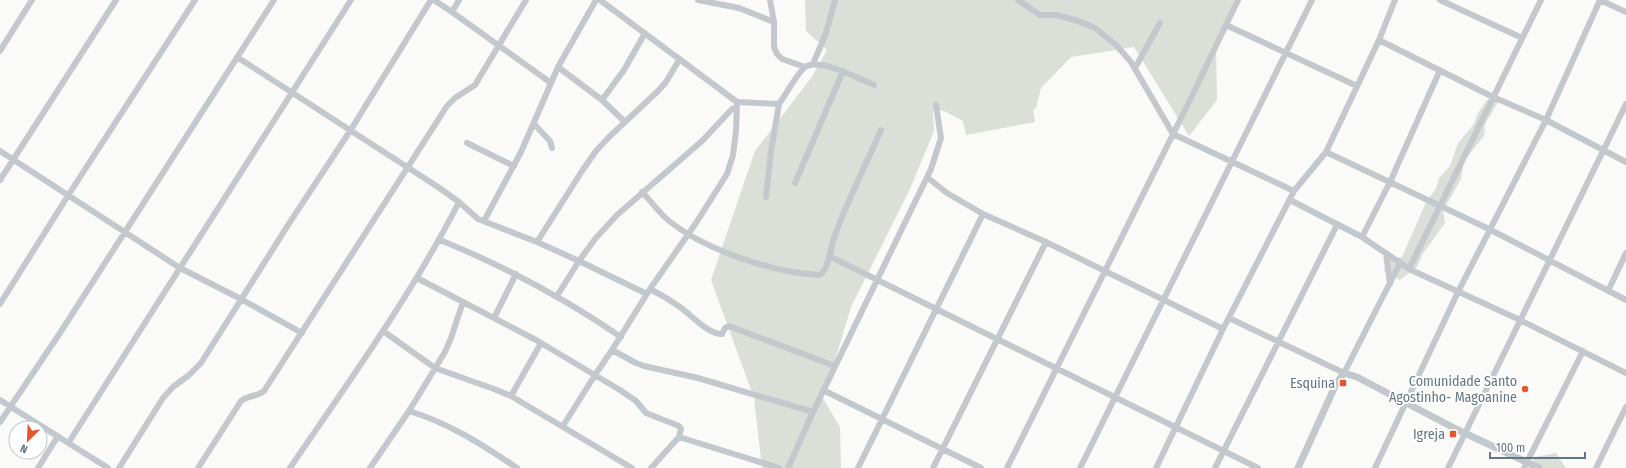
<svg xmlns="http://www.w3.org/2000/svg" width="1626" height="468" font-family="'Fira Sans Condensed',sans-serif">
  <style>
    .green { fill: #dadfd7 }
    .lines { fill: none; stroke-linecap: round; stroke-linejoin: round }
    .minor { stroke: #c3c8cc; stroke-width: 6 }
    .tertiary { stroke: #c3c8cc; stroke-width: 7 }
    .poi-dot { fill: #e4572e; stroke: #fff; stroke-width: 1.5 }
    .labels { text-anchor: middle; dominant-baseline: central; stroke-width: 4; stroke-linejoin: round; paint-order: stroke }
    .poi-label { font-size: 14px; fill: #657683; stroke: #fff; text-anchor: end }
  </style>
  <rect width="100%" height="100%" fill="#fafaf8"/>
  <path class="green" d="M 805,0 L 1234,0 L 1216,46 L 1217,100 L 1189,136 L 1134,47 L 1071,57 L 1041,88 L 1036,108 L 1033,110 L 1035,122 L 966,135 L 963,121 L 944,111 L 933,110 L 934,131 L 910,189 L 851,307 L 830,377 L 821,395 L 840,427 L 841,468 L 762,468 L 754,398 L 711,280 L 755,151 L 811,78 L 827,50 L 806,31 Z
    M 1496,98 L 1498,102 L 1485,124 L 1484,136 L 1464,161 L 1461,179 L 1443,211 L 1445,223 L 1422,255 L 1417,267 L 1400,280 L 1384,271 L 1387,258 L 1402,257 L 1427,200 L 1436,189 L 1439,178 L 1450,166 L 1458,143 L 1474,124 L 1478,113 L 1487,100 Z
    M 1556,453 L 1566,468 L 1529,468 L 1535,457 Z"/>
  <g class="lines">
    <path class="minor" d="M 434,0 L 452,12
      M 459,0 L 452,12 L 551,83
      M 600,0 L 737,102 L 779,104 C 787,93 794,78 804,68 C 817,56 860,79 874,85
      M 698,0 L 739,8 L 774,22
      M 770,0 L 774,22 L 774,47 L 777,54 L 782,59 L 805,67
      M 1018,0 L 1040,15 L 1056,15 L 1078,21 L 1095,28 L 1116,45 L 1131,62 L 1173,134 L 1294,191
      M 1440,0 L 1522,38
      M 1600,0 L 1626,12
      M 1226,25 L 1357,86
      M 1379,40 L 1493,97 L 1546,120 L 1626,162
      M 0,51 L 32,0
      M 237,57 L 438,187 L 459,202 L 478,219 L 537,242 L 579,261 L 557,296
      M 813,64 L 826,33 L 835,0
      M 558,67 L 602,100
      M 1135,68 L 1160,23
      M 737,102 L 736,131 L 733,155 L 727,174 L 696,223 L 650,289 L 612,350 L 636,363 L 644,366 L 698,378 L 813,412
      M 625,122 L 602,100 L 624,70 L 645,33
      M 534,124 L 550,141 L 552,148
      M 467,143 L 514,166
      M 0,151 L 180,268 L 241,299 L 302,333
      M 1326,152 L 1489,229 L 1626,300
      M 928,178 L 947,193 L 983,214 L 1046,242 L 1223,329
      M 0,180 L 116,0
      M 795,183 L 843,71
      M 642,192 C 651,201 659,213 669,221 C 706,250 773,273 820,275 C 830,267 830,247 835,235 C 848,199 866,165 881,130
      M 766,197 L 771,151 L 779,104
      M 1290,200 L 1362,237 L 1409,269 L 1520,320 L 1626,373
      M 484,221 L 521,152 L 558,67 L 596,0
      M 1362,237 L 1390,182 L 1440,70
      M 440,240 C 504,266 564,298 621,337
      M 537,242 L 582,171 L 596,151 L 609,137 L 658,91 L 666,82 L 679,60
      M 1386,253 L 1390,284
      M 829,256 L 1258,468
      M 1409,269 L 1541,0
      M 417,278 L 536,340 L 620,390 L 636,401 L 646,413 L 679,426 L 681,429 L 679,437
      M 650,289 C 660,294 670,300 680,307 C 690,314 709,335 722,334 L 725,328 L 729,326 L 835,366
      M 1608,291 L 1626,253
      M 647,294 L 579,261 L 595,239 L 617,215 L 702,141 L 732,109 L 736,108
      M 0,304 L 69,194 L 195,0
      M 494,318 L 516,274
      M 1229,318 L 1344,373 L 1400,263
      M 383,331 L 435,368 L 494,389 L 511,396 L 632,468
      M 823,390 L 981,468
      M 511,396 L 541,343
      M 0,400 L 108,468
      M 409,411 C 449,423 483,445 517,468
      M 0,422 L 60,333 L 274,0
      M 563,426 L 595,375 L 612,350
      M 69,442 L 351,0
      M 38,468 L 58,436
      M 119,468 L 163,398 L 173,387 L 189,375 L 201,363 L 290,222 L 350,131 L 431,0
      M 198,468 L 241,401 C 248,395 257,397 264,391 L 447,106 L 455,98 L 475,85 L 526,0
      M 290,468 C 349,381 411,296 459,202
      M 370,468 L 409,411 L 445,352 L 451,338 L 463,302
      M 651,468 L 679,437 L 779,468
      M 788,468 L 813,412 L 931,169 L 941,138 L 936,105
      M 858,468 L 983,214
      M 933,468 L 1046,242
      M 1007,468 L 1191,98 L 1238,0
      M 1080,468 L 1312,0
      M 1156,468 L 1223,329 L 1294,191 L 1326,152 L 1379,40 L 1395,0
      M 1215,468 L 1337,225
      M 1375,468 L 1458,292 L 1546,120 L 1600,0
      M 1448,468 L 1626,104
      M 1524,468 L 1583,351
      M 1596,468 L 1626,407"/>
    <path class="tertiary" d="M 1298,468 L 1336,384 L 1344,373 L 1357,377 L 1456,429 L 1539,468"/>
  </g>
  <g class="poi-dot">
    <rect x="1339" y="379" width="8" height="8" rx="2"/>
    <circle cx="1525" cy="389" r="4"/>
    <rect x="1449" y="430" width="8" height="8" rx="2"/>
  </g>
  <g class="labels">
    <g class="poi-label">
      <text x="1517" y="381">Comunidade Santo<tspan x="1517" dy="16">Agostinho- Magoanine</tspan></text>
      <text x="1335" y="383">Esquina</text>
      <text x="1445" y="434">Igreja</text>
    </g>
  </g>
  <g transform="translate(28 440) rotate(204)"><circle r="19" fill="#ffffff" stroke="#c1c8cd"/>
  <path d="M0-3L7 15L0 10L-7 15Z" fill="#e4572e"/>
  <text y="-6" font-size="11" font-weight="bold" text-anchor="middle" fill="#657683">N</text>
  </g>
  <path d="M1490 452v6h95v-6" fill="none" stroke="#657683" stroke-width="2"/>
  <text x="1496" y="452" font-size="12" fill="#657683" stroke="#ffffff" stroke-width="3" paint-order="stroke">100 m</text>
</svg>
